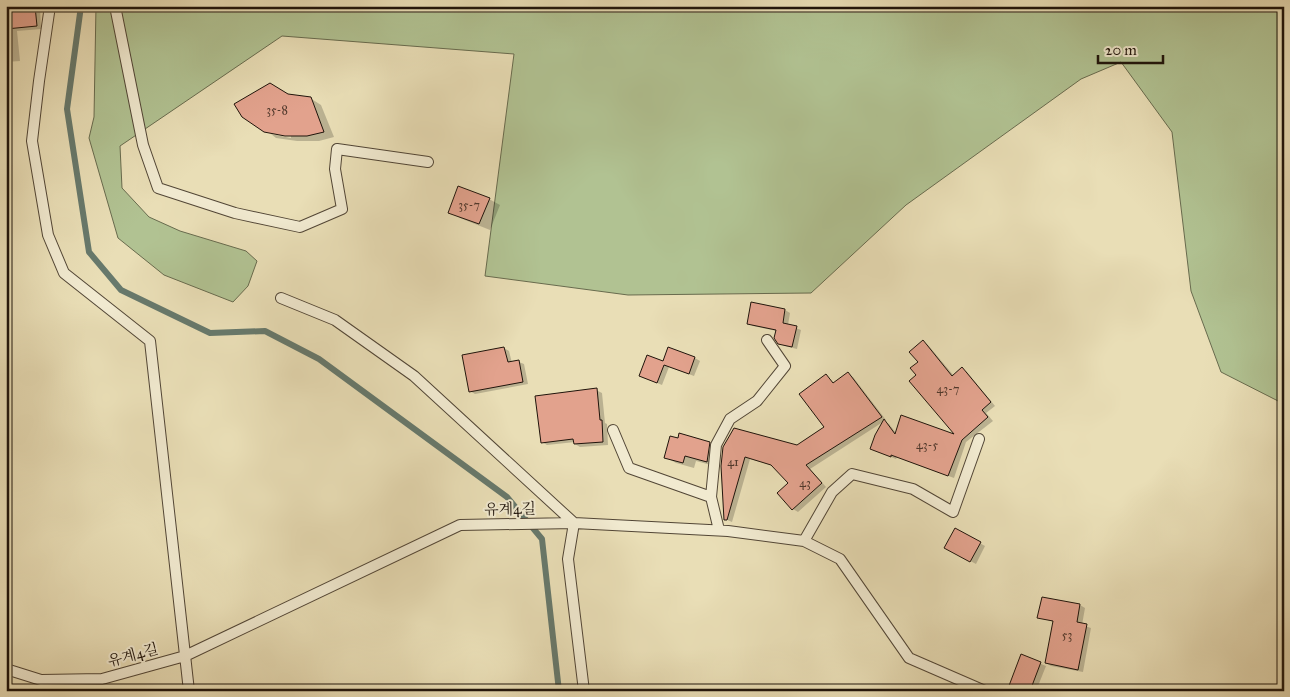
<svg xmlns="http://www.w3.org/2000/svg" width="1290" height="697" font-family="'IM FELL Great Primer','Noto Serif KR',serif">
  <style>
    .green { fill: #b1c292; stroke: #686b4e }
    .shadow { fill: #0003 }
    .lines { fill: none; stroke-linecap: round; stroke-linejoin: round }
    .stream { stroke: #67796c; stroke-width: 6 }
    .building { fill: #e2a28d; stroke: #1f140b }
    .service-casing { stroke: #524636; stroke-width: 12 }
    .service { stroke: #f1ead0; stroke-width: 10 }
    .labels { text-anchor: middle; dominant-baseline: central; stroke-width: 4; stroke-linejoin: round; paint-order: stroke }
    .number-label { font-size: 12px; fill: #50382c }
    .street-label { font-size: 15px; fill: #1f140b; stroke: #f1ead0 }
  </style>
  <rect width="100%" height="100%" fill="#e9deb6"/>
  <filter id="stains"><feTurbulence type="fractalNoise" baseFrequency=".004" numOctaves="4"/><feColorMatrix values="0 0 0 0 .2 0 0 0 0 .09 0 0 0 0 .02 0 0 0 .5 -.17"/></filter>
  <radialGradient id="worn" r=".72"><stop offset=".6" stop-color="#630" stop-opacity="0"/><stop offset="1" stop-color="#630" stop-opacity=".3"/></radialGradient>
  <path class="green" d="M 96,6 L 1284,6 L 1284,404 L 1221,372 L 1191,291 L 1172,132 L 1121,62 L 1081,79 L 906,205 L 811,293 L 628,295 L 485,276 L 514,54 L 282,36 L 120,146 L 122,188 L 149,217 L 180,231 L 246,251 L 257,261 L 248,286 L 233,302 L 164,275 L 118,238 L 89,138 L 94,117 Z"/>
  <path class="shadow" d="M 6,6 L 40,6 L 41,29 L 17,31 L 20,61 L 6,62 Z
    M 288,95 L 310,98 L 321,105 L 334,137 L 319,141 L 297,141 L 276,138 L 271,134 L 291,138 Z
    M 489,199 L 500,205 L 490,230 L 460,218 L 450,212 Z
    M 752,304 L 785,310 L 790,313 L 788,325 L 801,330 L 797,349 L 785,346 L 779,343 L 777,331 L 753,326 L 748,323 Z
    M 923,342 L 928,345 L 954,376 L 962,369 L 967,372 L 995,406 L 986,413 L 993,421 L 966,442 L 954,478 L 897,457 L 896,459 L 871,449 L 884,421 L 889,424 L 896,433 L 957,437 L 918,375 Z
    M 504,348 L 509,351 L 512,363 L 519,362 L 524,364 L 528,384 L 475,394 L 470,391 L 463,356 Z
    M 695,358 L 700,361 L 694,376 L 669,367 L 662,385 L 640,376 L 664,362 Z
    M 848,374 L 853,377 L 886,420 L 810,469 L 826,487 L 798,512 L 793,509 L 790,483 L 774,466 L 750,459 L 732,522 L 725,519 L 724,447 L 797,447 L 826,428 L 826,376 L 835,384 Z
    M 596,390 L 602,393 L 605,423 L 607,424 L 608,445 L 580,447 L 575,444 L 575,442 L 547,445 L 542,442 Z
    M 709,443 L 720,450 L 718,467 L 696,461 L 694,468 L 676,463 L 665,457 Z
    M 956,530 L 985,546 L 976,564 L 946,548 Z
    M 1042,598 L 1080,605 L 1085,608 L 1082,625 L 1091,628 L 1083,672 L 1051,666 L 1046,663 L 1054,622 L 1039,617 Z
    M 1022,656 L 1046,666 L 1036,691 L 1018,691 Z"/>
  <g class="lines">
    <path class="stream" d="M 81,6 L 67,109 L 89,252 L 121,290 L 210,333 L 265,331 L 319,359 L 507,497 L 542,539 L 559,691"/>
  </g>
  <path class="building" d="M 6,6 L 35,6 L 37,26 L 6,29 Z
    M 270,83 L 288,94 L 311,97 L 324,132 L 307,136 L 285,136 L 264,132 L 242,117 L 234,104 Z
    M 458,186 L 490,198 L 479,224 L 448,213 Z
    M 751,302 L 785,309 L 783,323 L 797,326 L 792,347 L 778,344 L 774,338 L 776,330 L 747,324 Z
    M 923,340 L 952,376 L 962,367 L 991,402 L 982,410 L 988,417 L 962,440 L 948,476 L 891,455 L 891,457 L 870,449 L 875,435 L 884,419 L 895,434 L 901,415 L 954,434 L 909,381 L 916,375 L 910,368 L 918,362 L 909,352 Z
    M 504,347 L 508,362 L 519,360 L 523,382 L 469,392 L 462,355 Z
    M 668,347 L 695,357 L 689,374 L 664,365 L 657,383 L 639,376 L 647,355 L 663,361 Z
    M 848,372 L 882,417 L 806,465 L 822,483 L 792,510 L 777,493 L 788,483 L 771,465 L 745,457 L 727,520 L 724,520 L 721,466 L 723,447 L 734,428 L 797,445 L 824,427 L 799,394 L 826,374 L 833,383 Z
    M 597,388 L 600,420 L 602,420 L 603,442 L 574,444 L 573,439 L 541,443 L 535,396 Z
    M 679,433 L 710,442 L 707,462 L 685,456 L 683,463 L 664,458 L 670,436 L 678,438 Z
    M 955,528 L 981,542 L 970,562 L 944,548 Z
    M 1042,597 L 1080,604 L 1077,622 L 1087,624 L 1078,670 L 1045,663 L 1053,621 L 1037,618 Z
    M 1021,654 L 1041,662 L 1030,691 L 1007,691 Z"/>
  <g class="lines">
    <g class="service-casing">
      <path id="service" d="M 50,6 L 39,81 L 32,141 L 48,235 L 64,273 L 150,341 L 189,691
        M 115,6 L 143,145 L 158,188 L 235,213 L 300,227 L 342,209 L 335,169 L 337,149 L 428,162
        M 281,298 L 335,320 L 414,376 L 574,523
        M 613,430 L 629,468 L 711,497
        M 574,523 L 568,559 L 584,691
        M 719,530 L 711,497 L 716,445 L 730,419 L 757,401 L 785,366 L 767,340
        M 804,541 L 832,492 L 852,474 L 913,489 L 953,512 L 979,439
        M 6,669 L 41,680 L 102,679 L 185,656 L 460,525 L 574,523 L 728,531 L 804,541 L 840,559 L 909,658 L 985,691"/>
    </g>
    <use href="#service" class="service"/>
  </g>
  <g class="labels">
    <g class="number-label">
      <text x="277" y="110">35-8</text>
      <text x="469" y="205">35-7</text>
      <text x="948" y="389">43-7</text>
      <text x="927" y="445">43-5</text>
      <text x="733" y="462">41</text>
      <text x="805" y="483">43</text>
      <text x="1067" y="635">53</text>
    </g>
    <g class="street-label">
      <text transform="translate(510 509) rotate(-1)">유계4길</text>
      <text transform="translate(133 655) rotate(-15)">유계4길</text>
    </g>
  </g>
  <rect width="1290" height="697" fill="none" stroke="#e9deb6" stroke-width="25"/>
  <rect x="8" y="8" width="1275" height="682" fill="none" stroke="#1f140b" stroke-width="2.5"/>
  <rect x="12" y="12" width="1265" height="672" fill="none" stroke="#1f140b"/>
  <path d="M1098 55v8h65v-8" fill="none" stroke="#1f140b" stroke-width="2.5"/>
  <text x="1105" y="55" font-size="15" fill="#1f140b" stroke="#f1ead0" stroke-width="4" paint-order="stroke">20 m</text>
  <rect width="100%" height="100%" filter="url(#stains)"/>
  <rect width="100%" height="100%" fill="url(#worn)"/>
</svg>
